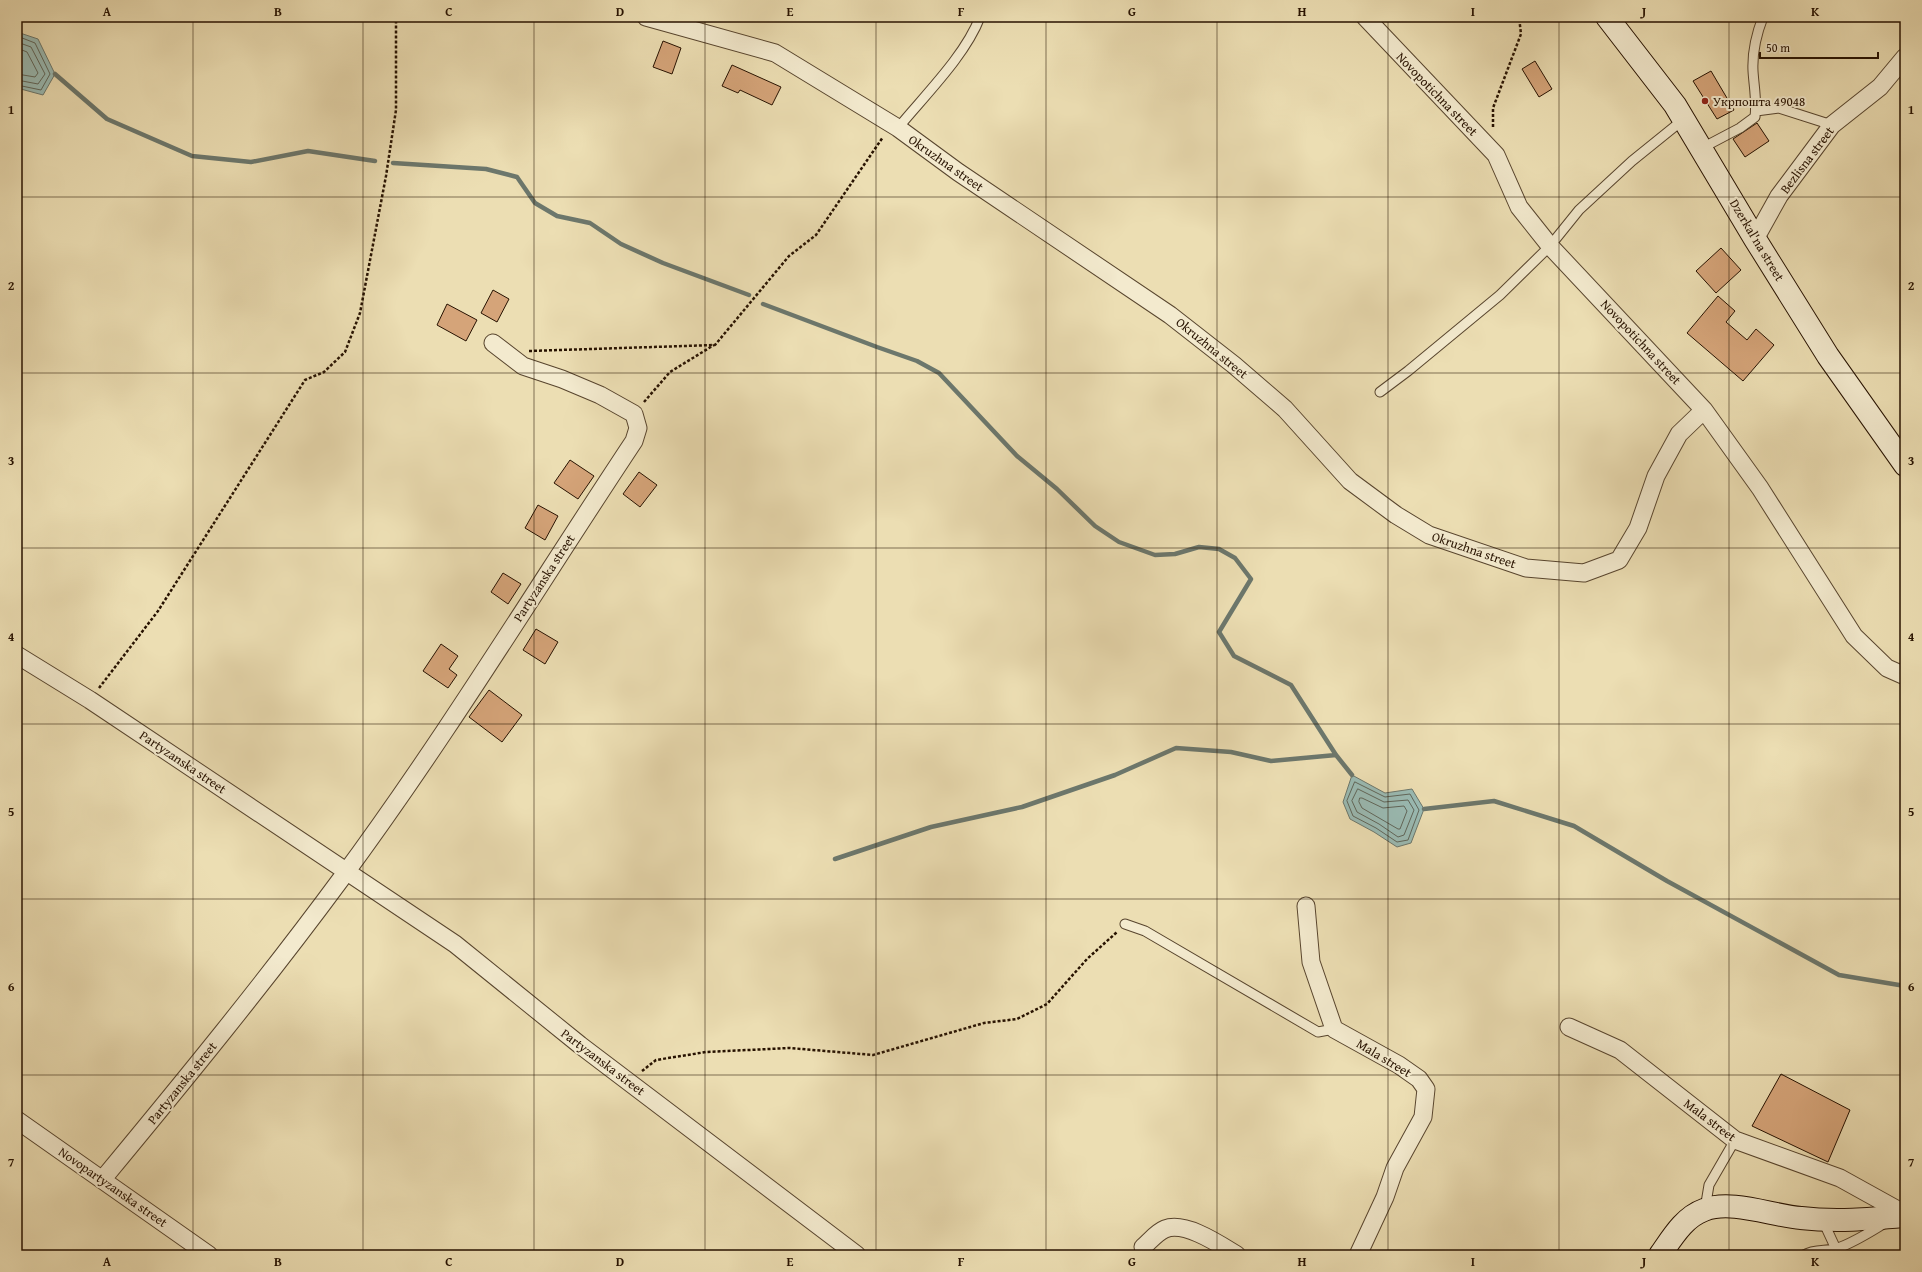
<svg xmlns="http://www.w3.org/2000/svg" width="1922" height="1272" font-family="'Gentium Book Plus',serif">
  <style>
    .water { fill: #9abbb4; stroke: #6c776c }
    .lines { fill: none; stroke-linecap: round; stroke-linejoin: round }
    .shore { stroke: #60665a; stroke-width: 1 }
    .stream { stroke: #6c776c; stroke-width: 4.5 }
    .building { fill: #d5a479; stroke: #271201 }
    .lane-casing { stroke: #58452e; stroke-width: 11 }
    .street-casing { stroke: #58452e; stroke-width: 19 }
    .secondary-casing { stroke: #271201; stroke-width: 24 }
    .path { stroke: #271201; stroke-width: 2.5; stroke-dasharray: 3 2; stroke-linecap: butt }
    .lane { stroke: #f3eace; stroke-width: 9 }
    .street { stroke: #f3eace; stroke-width: 17 }
    .secondary { stroke: #f3eace; stroke-width: 22 }
    .grid { fill: none; stroke: #271201; stroke-width: 1; stroke-opacity: 0.55 }
    .poi-dot { fill: #8f2418; stroke: #f3eace; stroke-width: 1.5 }
    .labels { text-anchor: middle; dominant-baseline: central; stroke-width: 4; stroke-linejoin: round; paint-order: stroke }
    .street-label { font-size: 13px; fill: #271201; stroke: #f3eace }
    .poi-label { font-size: 13px; fill: #271201; stroke: #f3eace; text-anchor: start }
    .neatline { fill: none; stroke: #271201; stroke-width: 1.5 }
    .grid-label { font-size: 13px; text-anchor: middle; font-weight: bold; fill: #271201 }
  </style>
  <rect width="100%" height="100%" fill="#ecdeb3"/>
  <filter id="stains"><feTurbulence type="fractalNoise" baseFrequency=".005" numOctaves="4"/><feColorMatrix values="0 0 0 0 .2 0 0 0 0 .09 0 0 0 0 .02 0 0 0 .5 -.17"/></filter>
  <radialGradient id="worn" r=".72"><stop offset=".6" stop-color="#630" stop-opacity="0"/><stop offset="1" stop-color="#630" stop-opacity=".3"/></radialGradient>
  <path class="water" d="M 17,32 L 38,39 L 55,74 L 43,95 L 17,88 Z
    M 1352,775 L 1385,793 L 1412,789 L 1424,809 L 1411,843 L 1397,847 L 1374,832 L 1350,819 L 1343,802 Z"/>
  <g class="lines">
    <path class="shore" d="M 17,36 L 35,43 L 50,74 L 41,90 L 17,85
      M 17,42 L 31,47 L 45,74 L 38,84 L 17,80
      M 17,48 L 27,52 L 38,73 L 35,77 L 17,74
      M 1355,782 L 1385,797 L 1410,794 L 1419,810 L 1408,840 L 1397,842 L 1376,828 L 1353,816 L 1347,801 Z
      M 1358,789 L 1384,802 L 1408,800 L 1414,810 L 1404,835 L 1398,837 L 1379,824 L 1357,812 L 1352,801 Z
      M 1360,798 L 1362,798 L 1383,808 L 1404,806 L 1407,811 L 1400,829 L 1398,829 L 1362,808 L 1359,802 Z"/>
    <path class="stream" d="M 55,74 L 107,119 L 192,156 L 251,162 L 308,151 L 375,161
      M 393,163 L 486,169 L 517,177 L 535,203 L 557,216 L 590,223 L 621,244 L 663,263 L 749,295
      M 763,304 L 877,347 L 917,361 L 939,373 L 1017,456 L 1057,489 L 1095,526 L 1119,542 L 1155,555 L 1175,554 L 1199,547 L 1219,549 L 1235,558 L 1251,579 L 1219,632 L 1234,656 L 1291,685 L 1336,755 L 1352,775
      M 1424,809 L 1494,801 L 1574,826 L 1667,881 L 1839,975 L 1905,986
      M 835,859 L 931,827 L 1022,807 L 1115,775 L 1176,748 L 1231,752 L 1271,761 L 1336,755"/>
  </g>
  <path class="building" d="M 663,41 L 681,48 L 672,74 L 653,67 Z
    M 1535,61 L 1552,89 L 1539,97 L 1522,69 Z
    M 732,65 L 781,87 L 772,105 L 740,90 L 738,93 L 722,86 Z
    M 1711,71 L 1734,110 L 1717,119 L 1693,81 Z
    M 1757,123 L 1769,141 L 1745,157 L 1733,139 Z
    M 1721,248 L 1741,270 L 1716,293 L 1696,271 Z
    M 493,290 L 509,299 L 497,322 L 481,313 Z
    M 1718,296 L 1735,311 L 1726,322 L 1747,340 L 1756,329 L 1774,345 L 1743,381 L 1687,333 Z
    M 447,304 L 477,320 L 466,341 L 437,325 Z
    M 570,460 L 594,476 L 578,499 L 554,483 Z
    M 639,472 L 657,485 L 640,507 L 623,494 Z
    M 538,505 L 558,516 L 545,540 L 525,528 Z
    M 503,573 L 521,584 L 508,604 L 491,592 Z
    M 536,629 L 558,642 L 545,664 L 523,650 Z
    M 441,644 L 458,656 L 449,669 L 457,675 L 448,688 L 423,671 Z
    M 489,690 L 522,715 L 502,742 L 469,717 Z
    M 1781,1074 L 1850,1110 L 1828,1162 L 1752,1126 Z"/>
  <g class="lines">
    <g class="lane-casing">
      <path id="lane" d="M 1756,111 L 1779,108 L 1832,125
        M 898,128 C 925,95 965,56 980,17
        M 1702,148 L 1740,128 L 1755,117 C 1757,101 1754,87 1753,71 C 1752,51 1756,35 1763,17
        M 1380,392 L 1408,371 L 1500,295 L 1550,246 L 1579,210 L 1632,161 L 1684,119
        M 1125,924 L 1145,931 L 1318,1032 L 1334,1029
        M 1705,1209 L 1709,1185 L 1735,1140
        M 1823,1221 L 1836,1249 L 1841,1255
        M 1804,1255 C 1815,1248 1827,1252 1838,1248 C 1855,1242 1870,1232 1885,1223"/>
    </g>
    <g class="street-casing">
      <path id="street" d="M 646,17 L 775,53 L 898,128 L 958,172 L 1170,315 L 1234,365 L 1285,409 L 1350,481 L 1396,515 L 1429,535 L 1526,568 L 1584,573 L 1619,560 L 1638,528 L 1656,476 L 1679,434 L 1704,410
        M 1365,17 L 1496,155 L 1519,207 L 1550,246 L 1704,410 L 1760,488 L 1854,636 L 1887,668 L 1905,676
        M 1755,239 L 1779,196 L 1832,125 L 1880,87 L 1905,57
        M 17,655 L 90,700 L 455,944 L 580,1045 L 857,1255
        M 1306,906 L 1311,962 L 1334,1029 L 1399,1065 L 1419,1079 L 1426,1089 L 1423,1117 L 1395,1168 L 1385,1197 L 1358,1255
        M 1569,1027 L 1620,1050 L 1735,1140 L 1840,1178 L 1905,1214
        M 17,1120 L 209,1255
        M 102,1180 C 184,1081 265,982 341,879 C 446,737 537,587 634,441 L 638,428 L 634,414 L 600,395 L 562,379 L 523,366 L 493,343
        M 1143,1247 C 1149,1242 1157,1232 1165,1229 C 1185,1221 1219,1244 1237,1255"/>
    </g>
    <g class="secondary-casing">
      <path id="secondary" d="M 1607,17 L 1675,105 L 1755,239 L 1828,356 L 1905,465
        M 1660,1255 C 1672,1238 1684,1217 1704,1210 C 1731,1199 1773,1216 1801,1218 C 1836,1222 1870,1219 1905,1216"/>
    </g>
    <path class="path" d="M 1493,127 L 1493,108 L 1521,34 L 1519,17
      M 529,351 L 715,345 L 789,256 L 816,235 L 883,137
      M 644,402 L 670,372 L 714,345
      M 99,688 L 158,611 L 305,380 L 324,372 L 345,352 L 360,313 L 386,176 L 396,110 L 396,17
      M 642,1071 L 656,1060 L 706,1052 L 790,1048 L 873,1055 L 984,1023 L 1017,1019 L 1047,1004 L 1087,959 L 1117,932"/>
    <use href="#lane" class="lane"/>
    <use href="#street" class="street"/>
    <use href="#secondary" class="secondary"/>
  </g>
  <path class="grid" d="M 193,17 L 193,1255M 363,17 L 363,1255M 534,17 L 534,1255M 705,17 L 705,1255M 876,17 L 876,1255M 1046,17 L 1046,1255M 1217,17 L 1217,1255M 1388,17 L 1388,1255M 1559,17 L 1559,1255M 1729,17 L 1729,1255M 17,197 L 1905,197M 17,373 L 1905,373M 17,548 L 1905,548M 17,724 L 1905,724M 17,899 L 1905,899M 17,1075 L 1905,1075"/>
  <circle class="poi-dot" cx="1705" cy="101" r="4"/>
  <g class="labels">
    <g class="street-label">
      <text transform="translate(1437 94) rotate(46)">Novopotichna street</text>
      <text transform="translate(1807 160) rotate(-53)">Bezlisna street</text>
      <text transform="translate(946 163) rotate(35)">Okruzhna street</text>
      <text transform="translate(1757 240) rotate(59)">Dzerkal'na street</text>
      <text transform="translate(1641 342) rotate(47)">Novopotichna street</text>
      <text transform="translate(1212 348) rotate(39)">Okruzhna street</text>
      <text transform="translate(1474 550) rotate(19)">Okruzhna street</text>
      <text transform="translate(544 578) rotate(-57)">Partyzanska street</text>
      <text transform="translate(183 762) rotate(34)">Partyzanska street</text>
      <text transform="translate(1384 1058) rotate(31)">Mala street</text>
      <text transform="translate(603 1062) rotate(37)">Partyzanska street</text>
      <text transform="translate(182 1083) rotate(-51)">Partyzanska street</text>
      <text transform="translate(1710 1120) rotate(37)">Mala street</text>
      <text transform="translate(113 1187) rotate(35)">Novopartyzanska street</text>
    </g>
    <g class="poi-label">
      <text x="1713" y="101">Укрпошта 49048</text>
    </g>
  </g>
  <rect width="1922" height="1272" fill="none" stroke="#ecdeb3" stroke-width="44"/>
  <path d="M1760 52v6h118v-6" fill="none" stroke="#271201" stroke-width="2"/>
  <text x="1766" y="52" font-size="12" fill="#271201" stroke="#f3eace" stroke-width="3" paint-order="stroke">50 m</text>
  <rect x="22" y="22" width="1878" height="1228" class="neatline"/>
  <g class="grid-label">
    <text x="107" y="16">A</text>
    <text x="278" y="16">B</text>
    <text x="449" y="16">C</text>
    <text x="620" y="16">D</text>
    <text x="790" y="16">E</text>
    <text x="961" y="16">F</text>
    <text x="1132" y="16">G</text>
    <text x="1302" y="16">H</text>
    <text x="1473" y="16">I</text>
    <text x="1644" y="16">J</text>
    <text x="1815" y="16">K</text>
    <text x="11" y="114">1</text>
    <text x="1911" y="114">1</text>
    <text x="11" y="290">2</text>
    <text x="1911" y="290">2</text>
    <text x="11" y="465">3</text>
    <text x="1911" y="465">3</text>
    <text x="11" y="641">4</text>
    <text x="1911" y="641">4</text>
    <text x="11" y="816">5</text>
    <text x="1911" y="816">5</text>
    <text x="11" y="991">6</text>
    <text x="1911" y="991">6</text>
    <text x="11" y="1167">7</text>
    <text x="1911" y="1167">7</text>
    <text x="107" y="1266">A</text>
    <text x="278" y="1266">B</text>
    <text x="449" y="1266">C</text>
    <text x="620" y="1266">D</text>
    <text x="790" y="1266">E</text>
    <text x="961" y="1266">F</text>
    <text x="1132" y="1266">G</text>
    <text x="1302" y="1266">H</text>
    <text x="1473" y="1266">I</text>
    <text x="1644" y="1266">J</text>
    <text x="1815" y="1266">K</text>
  </g>
  <rect width="100%" height="100%" filter="url(#stains)"/>
  <rect width="100%" height="100%" fill="url(#worn)"/>
</svg>
